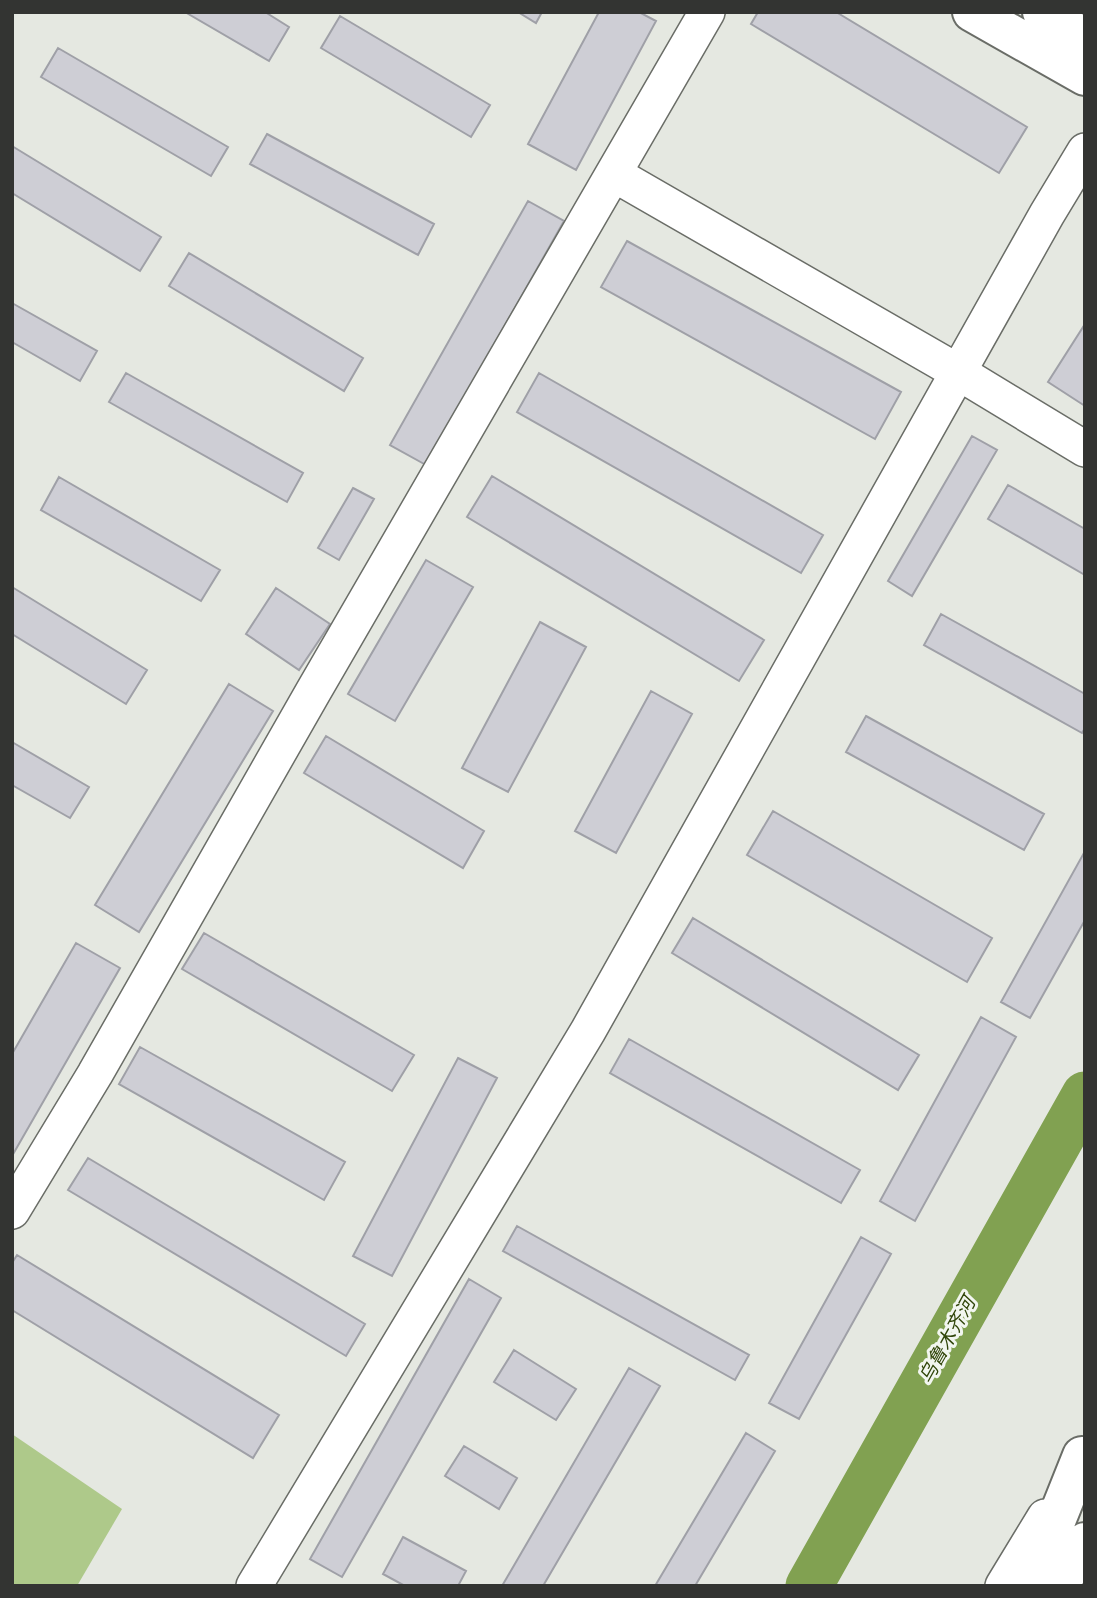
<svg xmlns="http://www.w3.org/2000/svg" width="1097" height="1598" font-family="Poppins,'Noto Sans SC',sans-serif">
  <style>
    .green { fill: #aec98a }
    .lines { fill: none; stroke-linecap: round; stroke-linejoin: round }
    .river { stroke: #81a151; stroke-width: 47 }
    .building { fill: #ceced5; stroke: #9fa0a7; stroke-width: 2 }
    .minor-casing { stroke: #6a6d67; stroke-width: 38 }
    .highway-casing { stroke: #6a6d67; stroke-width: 42 }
    .minor { stroke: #fff; stroke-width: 35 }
    .highway { stroke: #fff; stroke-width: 38 }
    .labels { text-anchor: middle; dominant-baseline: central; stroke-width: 6; stroke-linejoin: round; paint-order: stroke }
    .water-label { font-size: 19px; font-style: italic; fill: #304509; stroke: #f2f6ef }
  </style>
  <rect width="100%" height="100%" fill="#e5e8e1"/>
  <path class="green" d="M 12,1434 L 122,1509 L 77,1586 L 12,1586 Z"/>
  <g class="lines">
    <path class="river" d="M 809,1586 L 1085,1095"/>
  </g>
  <path class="building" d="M 185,12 L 265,12 L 289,27 L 269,61 Z
    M 518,12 L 542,12 L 536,23 Z
    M 599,12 L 639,12 L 656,21 L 576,170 L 528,144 Z
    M 758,12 L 836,12 L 1027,127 L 999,173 L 751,24 Z
    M 340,16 L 490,105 L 471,137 L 321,48 Z
    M 58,48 L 228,147 L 211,176 L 41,77 Z
    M 267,134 L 434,224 L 418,255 L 250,164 Z
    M 12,146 L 161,237 L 140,271 L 12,193 Z
    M 528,201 L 564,221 L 426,465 L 390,445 Z
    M 627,241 L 901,392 L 875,439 L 601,287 Z
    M 189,253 L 363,358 L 344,391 L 169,286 Z
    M 12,303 L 97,351 L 80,381 L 12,342 Z
    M 1085,324 L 1085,406 L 1048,382 Z
    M 126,373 L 303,473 L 287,502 L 109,402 Z
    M 539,373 L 823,535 L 801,573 L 517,412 Z
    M 972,436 L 997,450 L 912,596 L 888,581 Z
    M 492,476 L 764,640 L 739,681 L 467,517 Z
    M 59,477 L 220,570 L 201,601 L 41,510 Z
    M 1008,485 L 1085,529 L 1085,575 L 988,519 Z
    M 353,488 L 374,499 L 339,560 L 318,548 Z
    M 426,560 L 473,587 L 395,721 L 348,694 Z
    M 12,587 L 147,670 L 126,704 L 12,634 Z
    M 276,588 L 330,624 L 299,670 L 246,634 Z
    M 941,614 L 1085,694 L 1085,728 L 1082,733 L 924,645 Z
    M 540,622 L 586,647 L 508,792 L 462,768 Z
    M 229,684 L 273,711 L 139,932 L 95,905 Z
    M 651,691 L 692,714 L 616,853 L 575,831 Z
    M 866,716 L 1044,814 L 1024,850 L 846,752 Z
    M 326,736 L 484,831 L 463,868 L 304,773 Z
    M 12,742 L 89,787 L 70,818 L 12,785 Z
    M 773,811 L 992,938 L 967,982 L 747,855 Z
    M 1085,851 L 1085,920 L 1030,1018 L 1001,1002 Z
    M 693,918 L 919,1055 L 898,1090 L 672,953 Z
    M 204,933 L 414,1055 L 392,1091 L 182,969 Z
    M 76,943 L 120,968 L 12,1156 L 12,1054 Z
    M 981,1017 L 1016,1037 L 915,1221 L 880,1201 Z
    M 629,1039 L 860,1170 L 841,1203 L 610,1073 Z
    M 140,1047 L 345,1162 L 324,1200 L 119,1084 Z
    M 458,1058 L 497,1078 L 392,1276 L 353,1256 Z
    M 88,1158 L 365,1324 L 346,1356 L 68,1190 Z
    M 517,1226 L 749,1355 L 735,1380 L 503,1251 Z
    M 861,1237 L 891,1254 L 799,1419 L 769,1403 Z
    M 17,1255 L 279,1415 L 253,1458 L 12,1310 L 12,1263 Z
    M 469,1279 L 501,1298 L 342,1577 L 310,1559 Z
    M 514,1350 L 576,1389 L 556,1420 L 494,1382 Z
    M 629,1368 L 660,1386 L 543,1586 L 502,1586 Z
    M 746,1433 L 775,1451 L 695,1586 L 655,1586 Z
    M 464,1446 L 517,1478 L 499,1509 L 445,1476 Z
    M 403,1537 L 466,1571 L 458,1586 L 405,1586 L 383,1574 Z"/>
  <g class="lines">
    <g class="minor-casing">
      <path id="minor" d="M 614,174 L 958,372 L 1085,449
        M 12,1211 L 95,1074 L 313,692 L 707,12
        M 254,1586 L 588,1031 L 1047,214 L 1085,151
        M 1003,1586 L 1045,1517"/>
    </g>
    <g class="highway-casing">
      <path id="highway" d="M 972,12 L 1085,76
        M 1042,12 L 1085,38
        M 1030,1586 L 1082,1456
        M 1059,1586 L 1085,1542"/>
    </g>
    <use href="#minor" class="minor"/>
    <use href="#highway" class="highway"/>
  </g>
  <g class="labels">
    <g class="water-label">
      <text transform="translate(947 1340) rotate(-61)">乌鲁木齐河</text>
    </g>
  </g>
  <rect width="1097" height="1598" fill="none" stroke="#333432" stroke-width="28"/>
</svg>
